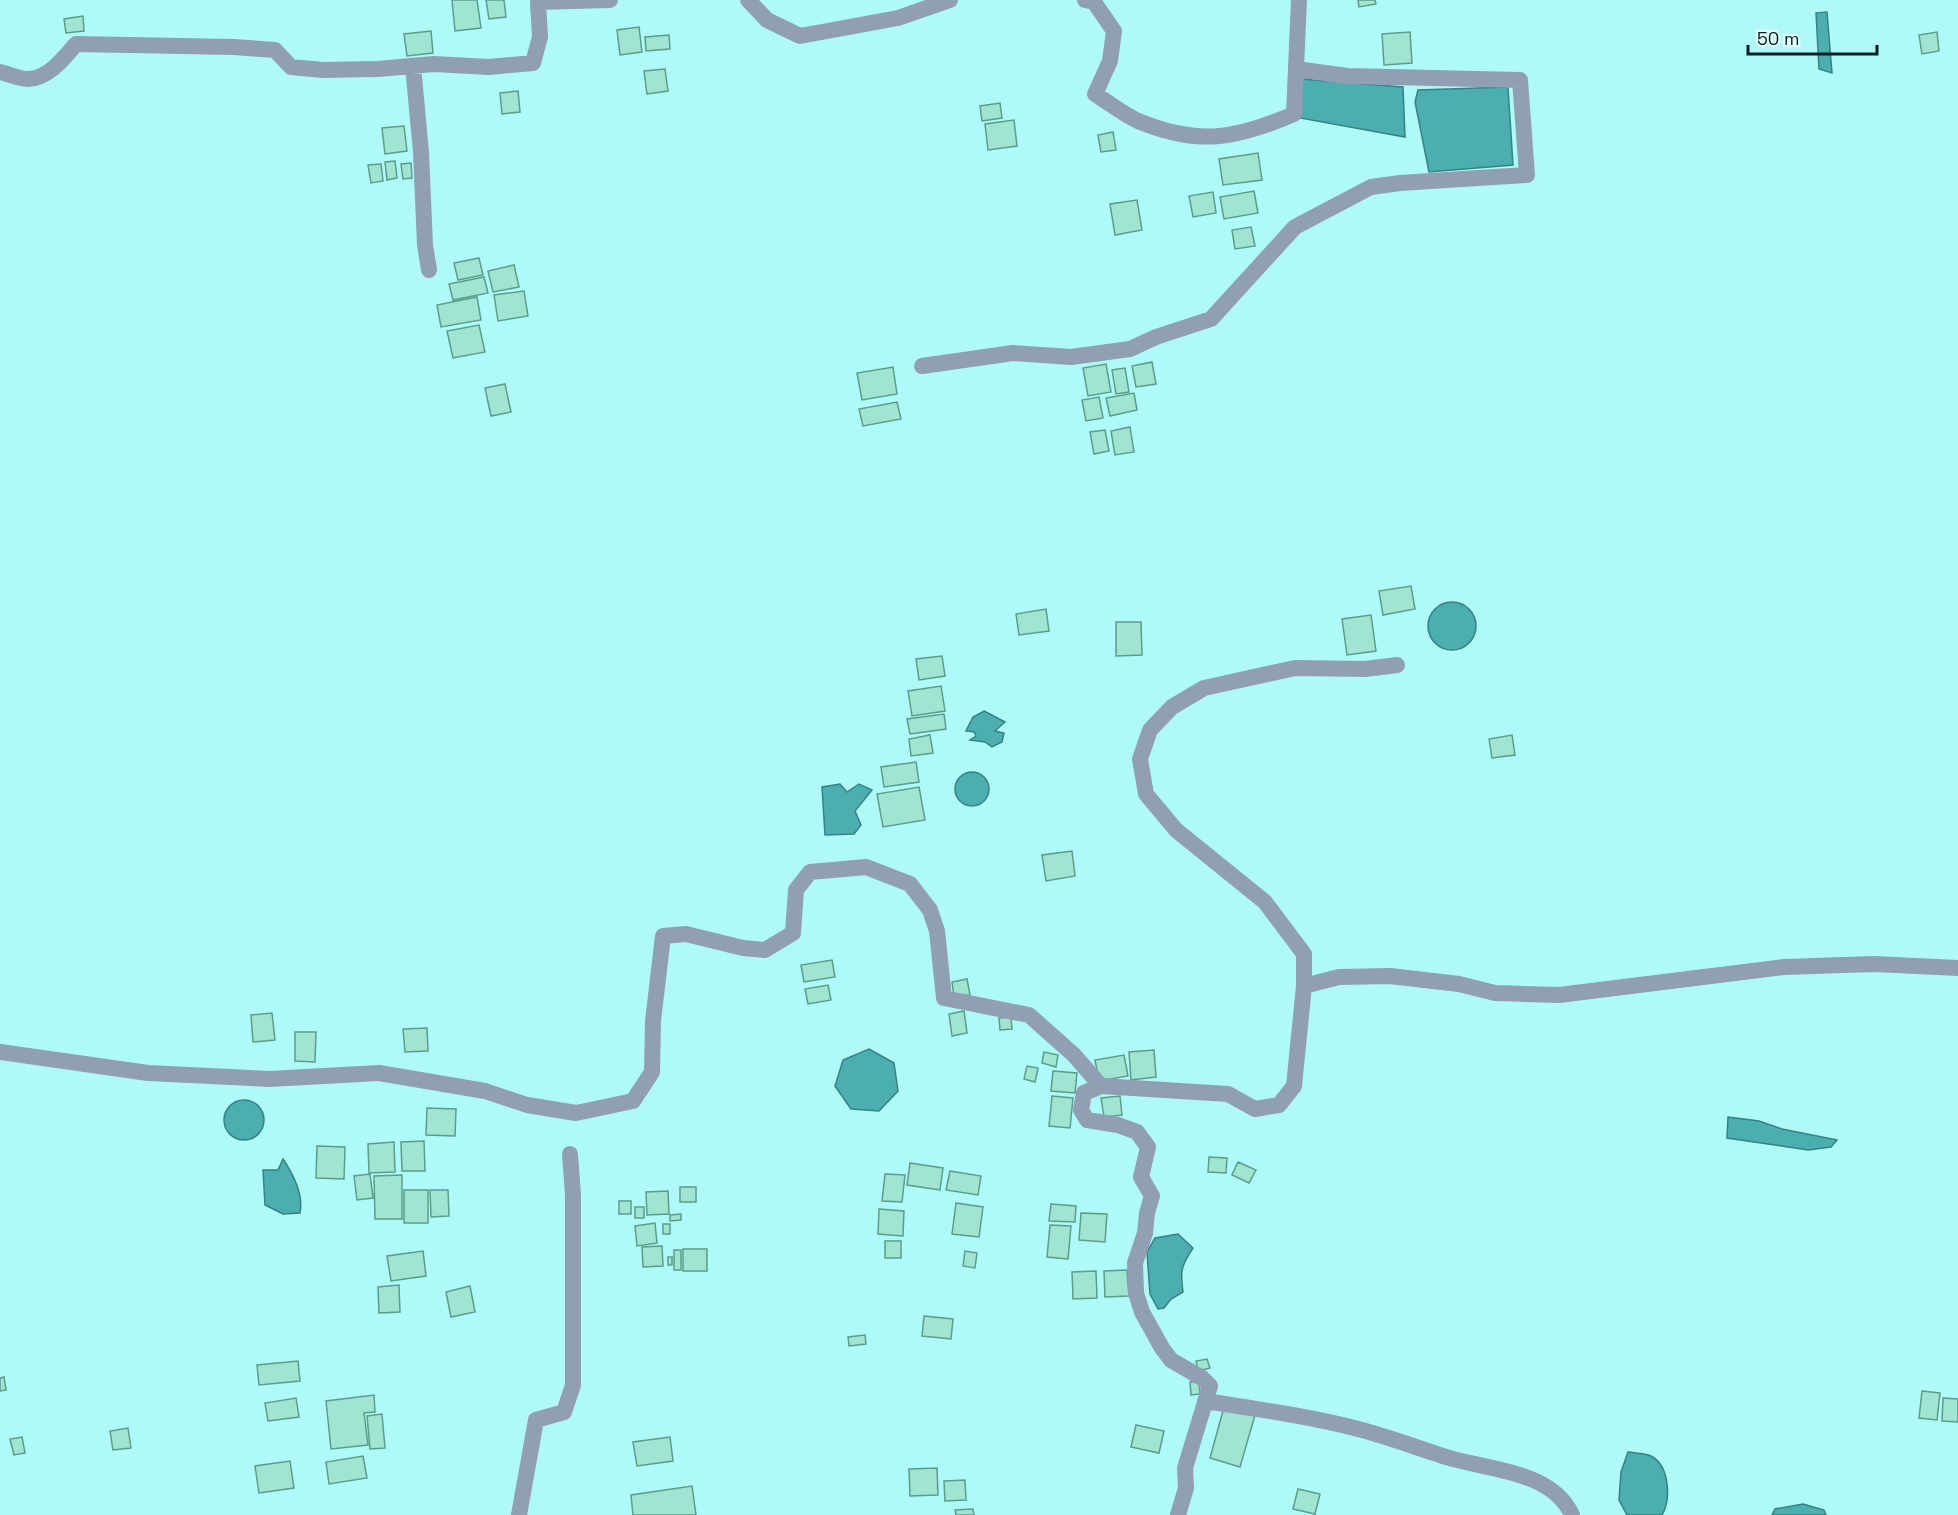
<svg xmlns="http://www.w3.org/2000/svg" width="1958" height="1515" font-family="'Space Grotesk',sans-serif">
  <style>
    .water { fill: #4caeae; stroke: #358383; stroke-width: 1.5 }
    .building { fill: #a0e4d1; stroke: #5a9d8b; stroke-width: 1.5 }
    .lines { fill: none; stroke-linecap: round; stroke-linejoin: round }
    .street { stroke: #909fb3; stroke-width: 16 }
  </style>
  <rect width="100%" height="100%" fill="#affaf9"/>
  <path class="water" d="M 1827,12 L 1832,73 L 1819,69 L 1816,13 Z
    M 1301,79 L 1403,87 L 1405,137 L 1300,118 Z
    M 1508,87 L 1513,165 L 1429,172 L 1415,102 L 1418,90 Z
    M1428 626a24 24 0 1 1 48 0a24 24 0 1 1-48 0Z
    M 984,711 L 1005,722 L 995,731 L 1004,733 L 1002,742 L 992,747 L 985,742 L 970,740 L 976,736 L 974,732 L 966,731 L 973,717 Z
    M955 789a17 17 0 1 1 34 0a17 17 0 1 1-34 0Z
    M 840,784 L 847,792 L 859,784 L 872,790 L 855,811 L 861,825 L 854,834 L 825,835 L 822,787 Z
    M 869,1049 L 894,1063 L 898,1091 L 879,1111 L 851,1109 L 835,1086 L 843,1060 Z
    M224 1120a20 20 0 1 1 40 0a20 20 0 1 1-40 0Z
    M 1728,1117 L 1759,1121 L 1782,1129 L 1837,1140 L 1831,1147 L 1808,1150 L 1727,1138 Z
    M 283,1159 C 293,1174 304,1194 300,1213 L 283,1214 L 265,1205 L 263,1170 L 278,1170 Z
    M 1178,1234 L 1193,1248 C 1181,1266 1180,1271 1183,1292 L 1171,1299 L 1164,1308 L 1158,1309 L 1150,1294 L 1147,1252 L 1155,1238 Z
    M 1628,1452 C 1635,1453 1645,1453 1651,1456 C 1670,1466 1671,1500 1662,1515 L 1627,1515 L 1619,1500 L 1621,1472 Z
    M 1803,1504 L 1824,1510 L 1826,1515 L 1772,1515 L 1775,1509 Z"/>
  <path class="building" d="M 452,0 L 477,0 L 481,28 L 455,31 Z
    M 486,0 L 504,0 L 506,17 L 489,19 Z
    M 1358,0 L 1375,0 L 1376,4 L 1359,7 Z
    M 83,16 L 84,31 L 66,33 L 64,19 Z
    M 639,27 L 642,52 L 620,55 L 617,30 Z
    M 431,31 L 433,53 L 407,56 L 404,34 Z
    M 1410,32 L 1412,63 L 1384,65 L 1382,34 Z
    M 1937,32 L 1939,51 L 1922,54 L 1919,35 Z
    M 669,35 L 670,49 L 646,51 L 645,37 Z
    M 665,69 L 668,91 L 647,94 L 644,71 Z
    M 518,91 L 520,112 L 502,114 L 500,93 Z
    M 1000,103 L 1002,118 L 982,121 L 980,106 Z
    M 1014,120 L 1017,146 L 988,150 L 985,124 Z
    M 404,126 L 407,151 L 385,154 L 382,128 Z
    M 1113,132 L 1116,150 L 1101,152 L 1098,135 Z
    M 1258,153 L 1262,180 L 1223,185 L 1219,159 Z
    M 395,161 L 397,178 L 387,180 L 385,162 Z
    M 411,163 L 412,178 L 403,179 L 401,164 Z
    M 381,164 L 383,181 L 371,183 L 368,165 Z
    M 1254,191 L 1258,213 L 1224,219 L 1220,197 Z
    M 1213,192 L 1216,213 L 1193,217 L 1189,196 Z
    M 1137,200 L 1142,230 L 1115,235 L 1110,204 Z
    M 1251,227 L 1255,246 L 1235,249 L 1232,230 Z
    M 479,258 L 483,275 L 458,280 L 454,263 Z
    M 514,265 L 519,287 L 493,292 L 488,271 Z
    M 484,277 L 488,293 L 453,300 L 449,284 Z
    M 524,291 L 528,316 L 498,321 L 494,295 Z
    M 477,297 L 481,320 L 441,327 L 437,305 Z
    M 479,325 L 485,352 L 453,358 L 447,331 Z
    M 1152,362 L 1156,384 L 1136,387 L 1132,366 Z
    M 1106,364 L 1111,392 L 1088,396 L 1083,368 Z
    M 893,367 L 897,394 L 862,400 L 857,373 Z
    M 1125,368 L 1129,392 L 1116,394 L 1112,370 Z
    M 505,384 L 511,412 L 491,416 L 485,388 Z
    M 1134,393 L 1137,410 L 1110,416 L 1106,398 Z
    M 1099,397 L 1103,418 L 1086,421 L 1082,400 Z
    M 897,402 L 901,419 L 863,426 L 859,409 Z
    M 1130,427 L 1134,452 L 1115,455 L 1111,431 Z
    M 1105,430 L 1109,451 L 1094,454 L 1090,432 Z
    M 1411,586 L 1415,609 L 1383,615 L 1379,591 Z
    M 1046,609 L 1049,631 L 1019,635 L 1016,614 Z
    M 1371,615 L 1376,651 L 1347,655 L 1342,619 Z
    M 1116,622 L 1141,622 L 1142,655 L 1116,656 Z
    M 942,656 L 945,676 L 919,680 L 916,659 Z
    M 941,686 L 945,711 L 912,716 L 908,691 Z
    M 944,714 L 946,729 L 910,734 L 907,719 Z
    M 930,735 L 933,753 L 911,756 L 909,739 Z
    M 1512,735 L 1515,755 L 1492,758 L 1489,739 Z
    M 916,762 L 919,782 L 884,787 L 881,767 Z
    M 919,787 L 925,820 L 883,827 L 877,794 Z
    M 1072,851 L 1075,876 L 1046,881 L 1042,855 Z
    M 832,960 L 835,977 L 804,982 L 801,965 Z
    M 967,979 L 970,995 L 954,997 L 952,982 Z
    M 828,985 L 831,1000 L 808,1004 L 805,989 Z
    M 964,1011 L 967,1033 L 952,1036 L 949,1014 Z
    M 272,1013 L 275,1040 L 253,1042 L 251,1015 Z
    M 1011,1017 L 1012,1029 L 1000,1030 L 999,1018 Z
    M 427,1028 L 428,1051 L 405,1052 L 403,1029 Z
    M 295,1032 L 316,1032 L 315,1062 L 295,1061 Z
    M 1154,1050 L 1156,1077 L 1131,1080 L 1129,1052 Z
    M 1044,1052 L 1058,1055 L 1056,1067 L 1042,1063 Z
    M 1124,1055 L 1128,1076 L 1099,1081 L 1095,1060 Z
    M 1027,1066 L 1038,1068 L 1035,1082 L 1024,1079 Z
    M 1053,1071 L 1077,1073 L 1075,1093 L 1051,1091 Z
    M 1052,1096 L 1073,1098 L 1070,1128 L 1049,1126 Z
    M 1120,1096 L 1122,1115 L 1104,1117 L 1101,1098 Z
    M 427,1108 L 456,1109 L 455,1136 L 426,1135 Z
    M 424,1141 L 425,1171 L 402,1171 L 401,1142 Z
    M 394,1142 L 395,1172 L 369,1173 L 368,1144 Z
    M 317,1146 L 345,1147 L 344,1179 L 316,1178 Z
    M 1209,1157 L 1227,1158 L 1226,1173 L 1208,1172 Z
    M 1238,1162 L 1256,1170 L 1249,1183 L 1232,1175 Z
    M 910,1163 L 943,1168 L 940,1190 L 907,1185 Z
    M 950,1171 L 981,1176 L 978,1195 L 946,1190 Z
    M 370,1174 L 373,1198 L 357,1200 L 354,1176 Z
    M 885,1174 L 905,1175 L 902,1202 L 882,1201 Z
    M 402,1175 L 402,1219 L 375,1219 L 374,1176 Z
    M 680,1187 L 696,1187 L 696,1202 L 680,1202 Z
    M 404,1190 L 428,1190 L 428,1223 L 404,1223 Z
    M 430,1190 L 448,1190 L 449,1216 L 431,1217 Z
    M 668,1191 L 669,1214 L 647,1215 L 646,1192 Z
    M 619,1201 L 631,1201 L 631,1214 L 619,1214 Z
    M 956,1203 L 983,1207 L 979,1237 L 952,1234 Z
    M 1051,1204 L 1076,1206 L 1075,1222 L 1049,1221 Z
    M 635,1207 L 644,1207 L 644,1218 L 635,1218 Z
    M 879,1209 L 904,1211 L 903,1236 L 878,1234 Z
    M 1081,1213 L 1107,1214 L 1105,1242 L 1079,1240 Z
    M 681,1214 L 681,1220 L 670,1221 L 670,1215 Z
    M 655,1223 L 657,1243 L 637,1246 L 635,1226 Z
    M 663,1224 L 670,1224 L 670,1234 L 663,1234 Z
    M 1050,1225 L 1071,1226 L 1068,1259 L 1047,1257 Z
    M 885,1241 L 901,1241 L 901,1258 L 885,1258 Z
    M 662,1246 L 663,1266 L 643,1267 L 642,1247 Z
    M 683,1249 L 707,1249 L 707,1271 L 683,1271 Z
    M 674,1250 L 681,1250 L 681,1270 L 674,1270 Z
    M 423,1251 L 426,1276 L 391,1281 L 387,1256 Z
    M 965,1251 L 977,1253 L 975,1268 L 963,1266 Z
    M 668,1257 L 672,1257 L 672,1265 L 668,1265 Z
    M 1127,1270 L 1129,1296 L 1105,1297 L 1104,1271 Z
    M 1096,1271 L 1097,1298 L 1073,1299 L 1072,1272 Z
    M 399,1285 L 400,1312 L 379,1313 L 378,1287 Z
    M 470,1286 L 475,1312 L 451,1317 L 446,1292 Z
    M 924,1316 L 953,1319 L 951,1339 L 922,1336 Z
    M 865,1335 L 866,1344 L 849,1346 L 848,1337 Z
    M 1207,1359 L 1210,1368 L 1198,1371 L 1196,1361 Z
    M 298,1361 L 300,1381 L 259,1385 L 257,1365 Z
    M 4,1377 L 6,1390 L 0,1391 L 0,1378 Z
    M 1199,1381 L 1200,1394 L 1191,1395 L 1190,1382 Z
    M 1922,1391 L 1940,1393 L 1937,1420 L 1919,1418 Z
    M 374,1395 L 375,1412 L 364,1413 L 368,1445 L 331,1449 L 326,1401 Z
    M 296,1398 L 299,1417 L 268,1421 L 265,1403 Z
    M 1943,1398 L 1958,1399 L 1958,1422 L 1942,1421 Z
    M 1224,1407 L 1255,1415 L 1240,1467 L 1210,1458 Z
    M 382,1414 L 385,1448 L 370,1449 L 367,1416 Z
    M 1136,1425 L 1164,1431 L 1159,1453 L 1131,1447 Z
    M 128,1428 L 131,1448 L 113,1450 L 110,1431 Z
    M 22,1437 L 25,1453 L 14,1455 L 10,1439 Z
    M 670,1437 L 673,1461 L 637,1466 L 633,1442 Z
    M 363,1456 L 367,1478 L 329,1484 L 326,1462 Z
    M 290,1461 L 294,1488 L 259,1493 L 255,1466 Z
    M 937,1468 L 938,1495 L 910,1496 L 909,1469 Z
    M 965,1480 L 966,1500 L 945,1501 L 944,1481 Z
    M 692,1486 L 696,1515 L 633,1515 L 631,1495 Z
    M 1298,1489 L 1320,1494 L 1315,1514 L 1293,1509 Z
    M 973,1509 L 974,1515 L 956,1515 L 955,1510 Z"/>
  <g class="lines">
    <path class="street" d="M 748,0 L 767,20 L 800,36 L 898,18 L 950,0
      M 1085,0 L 1094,2 L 1114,31 L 1110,61 L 1095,94 C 1109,103 1123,114 1138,121 C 1199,146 1236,139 1294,114 L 1299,0
      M 413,66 L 421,152 L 425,245 L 429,270
      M 0,72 C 9,74 19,79 28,79 C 48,79 64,58 76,44 L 234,47 L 275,50 L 291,67 L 323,70 L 378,69 L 434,64 L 489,67 L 533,63 L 540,37 L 538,2 L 610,0
      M 922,366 L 1013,353 L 1071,357 L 1130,349 L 1156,337 L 1211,319 L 1295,227 L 1371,187 L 1400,183 L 1527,175 L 1520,80 L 1347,76 L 1296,69
      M 1304,986 L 1304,954 L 1265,902 L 1176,830 L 1146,794 L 1140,759 L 1150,730 L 1172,707 L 1204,688 L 1295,668 L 1365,669 L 1397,665
      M 0,1052 L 148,1073 L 269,1079 L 379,1073 L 485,1091 L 527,1105 L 576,1113 L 633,1101 L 652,1072 L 653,1021 L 663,936 L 686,934 L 743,948 L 765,950 L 793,933 L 796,890 L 810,872 L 866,867 L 910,884 L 930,910 L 937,931 L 944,998 L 1029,1015 L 1074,1055 L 1101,1086 L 1228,1094 L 1255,1109 L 1279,1105 L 1294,1086 L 1304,986 L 1339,977 L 1390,976 L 1459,984 L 1495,993 L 1559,995 L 1784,967 L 1874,964 L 1958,968
      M 1101,1086 L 1084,1093 L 1081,1110 L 1087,1120 L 1118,1125 L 1137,1132 L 1148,1147 L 1141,1177 L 1152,1196 L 1147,1213 L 1145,1233 L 1135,1263 L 1136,1293 L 1142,1312 L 1162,1348 L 1171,1360 L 1202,1378 L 1210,1386 L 1185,1468 L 1186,1488 L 1178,1515
      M 1205,1401 C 1256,1409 1308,1416 1358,1429 C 1386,1436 1412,1446 1440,1455 C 1481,1470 1551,1468 1572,1515
      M 519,1515 L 536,1420 L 564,1412 L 573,1385 L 573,1195 L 570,1154"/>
  </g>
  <path d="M1748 45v9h129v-9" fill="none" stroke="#001e1e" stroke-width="3"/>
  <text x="1757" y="45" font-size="18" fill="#001e1e" stroke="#e2fefd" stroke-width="4.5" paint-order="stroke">50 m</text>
</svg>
